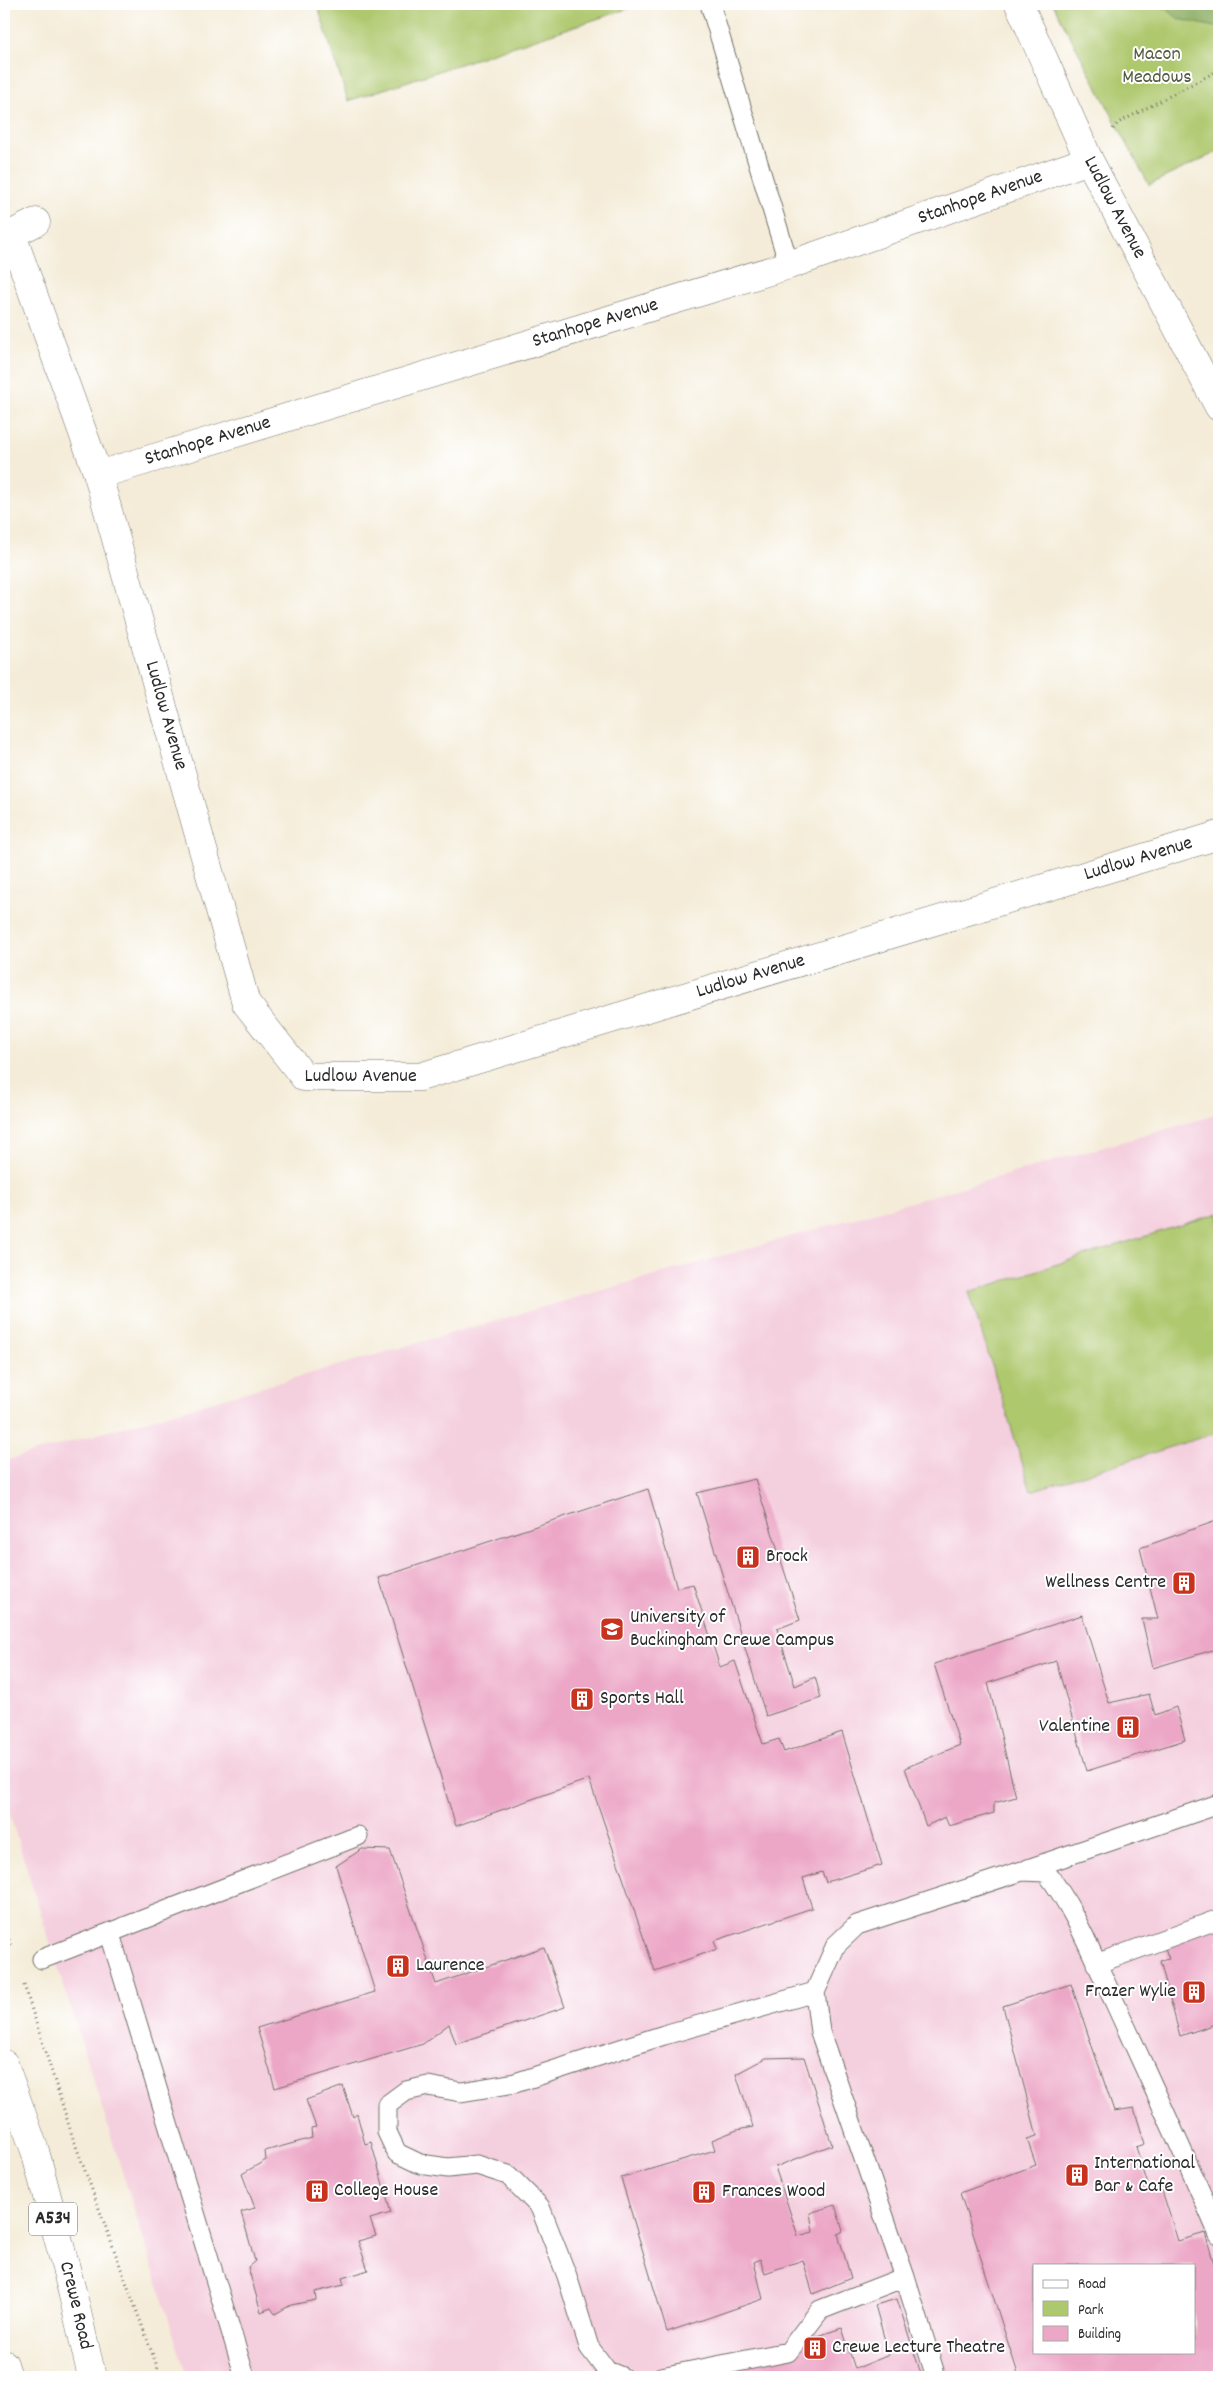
<svg xmlns="http://www.w3.org/2000/svg" width="1223" height="2381" font-family="Dekko,sans-serif">
  <style>
    .built { fill: #f4cfde; fill-rule: evenodd }
    .green { fill: #aec86d; stroke: #6c7a4c }
    .forest { fill: #8aac60; stroke: #5a6c46 }
    .building { fill: #eca6c6; fill-rule: evenodd }
    .lines { fill: none; stroke-linecap: round; stroke-linejoin: round }
    .lane-casing { stroke: #716f68; stroke-width: 21 }
    .street-casing { stroke: #716f68; stroke-width: 29 }
    .primary-casing { stroke: #716f68; stroke-width: 29 }
    .path { stroke: #716f68; stroke-width: 3; stroke-dasharray: 1 4; stroke-linecap: butt }
    .lane { stroke: #fff; stroke-width: 19 }
    .street { stroke: #fff; stroke-width: 28 }
    .primary { stroke: #fff; stroke-width: 28 }
    .labels { text-anchor: middle; dominant-baseline: central; stroke-width: 4; stroke-linejoin: round; paint-order: stroke }
    .shield { fill: #fff; stroke: #6b6b6b; stroke-width: 1 }
    .shield-label { font-size: 19px; font-weight: bold; fill: #2b2b2b }
    .park-label { font-size: 20px; fill: #525a3f; stroke: #fff }
    .street-label { font-size: 20px; fill: #2b2b2b; stroke: #fff }
    .poi-label { font-size: 20px; fill: #2b2b2b; stroke: #fff; text-anchor: start }
  </style>
  <rect width="100%" height="100%" fill="#fff"/>
  <filter id="ink" filterUnits="userSpaceOnUse"><feTurbulence type="fractalNoise" baseFrequency=".02" numOctaves="2"/><feDisplacementMap in="SourceGraphic" scale="10" xChannelSelector="R" yChannelSelector="G"/><feConvolveMatrix kernelMatrix="1 2 1 2 8 2 1 2 1" color-interpolation-filters="sRGB"/></filter>
  <filter id="wash" filterUnits="userSpaceOnUse"><feTurbulence type="fractalNoise" baseFrequency=".0096" numOctaves="4" result="noise"/><feDisplacementMap in="SourceGraphic" scale="20" xChannelSelector="R" yChannelSelector="G"/><feGaussianBlur stdDeviation="1.12" result="paint"/><feColorMatrix in="noise" values="0 0 0 0 0 0 0 0 0 0 0 0 0 0 0 0 0 1.4 0 .05"/><feComposite in="paint" operator="in"/></filter>
  <g filter="url(#wash)">
    <rect width="100%" height="100%" fill="#f4ecd8"/>
    <path class="built" d="M 1219,1114 L 1219,2377 L 187,2377 L 4,1797 L 4,1461 ZM 1034,2265 L 1194,2265 L 1194,2352 L 1034,2352 Z"/>
    <path class="green" d="M 317,4 L 642,4 L 348,101 Z
      M 1053,4 L 1219,4 L 1219,151 L 1149,185 Z
      M 1219,1213 L 1219,1432 L 1031,1491 L 969,1292 Z"/>
    <path class="forest" d="M 1160,4 L 1219,4 L 1219,28 L 1179,19 Z"/>
    <g id="blocks">
      <path class="building" d="M 755,1479 L 800,1620 L 777,1629 L 795,1686 L 815,1677 L 821,1698 L 766,1716 L 697,1493 Z
        M 648,1489 L 677,1588 L 693,1584 L 720,1667 L 735,1661 L 763,1744 L 779,1739 L 784,1752 L 842,1732 L 882,1865 L 826,1882 L 822,1872 L 803,1878 L 812,1908 L 714,1941 L 717,1949 L 655,1971 L 589,1779 L 456,1826 L 379,1578 Z
        M 1219,1520 L 1219,1648 L 1153,1668 L 1142,1619 L 1158,1619 L 1140,1548 Z
        M 1082,1615 L 1109,1703 L 1149,1694 L 1155,1715 L 1176,1707 L 1185,1740 L 1087,1771 L 1056,1661 L 988,1683 L 1016,1797 L 994,1803 L 994,1813 L 949,1826 L 945,1817 L 926,1826 L 905,1768 L 960,1745 L 934,1664 Z
        M 362,1849 L 390,1850 L 436,1984 L 544,1947 L 565,2007 L 456,2044 L 449,2024 L 423,2044 L 275,2088 L 257,2028 L 375,1992 L 336,1866 Z
        M 1219,1919 L 1219,2023 L 1180,2036 L 1160,1961 L 1169,1959 L 1162,1940 Z
        M 1071,1984 L 1114,2111 L 1134,2108 L 1145,2144 L 1136,2147 L 1149,2188 L 1160,2184 L 1178,2241 L 1205,2233 L 1219,2280 L 1219,2377 L 1019,2377 L 960,2193 L 1036,2165 L 1027,2139 L 1037,2136 L 1003,2006 ZM 1034,2265 L 1194,2265 L 1194,2352 L 1034,2352 Z
        M 804,2057 L 832,2145 L 775,2167 L 798,2236 L 813,2232 L 810,2213 L 835,2205 L 843,2231 L 838,2234 L 851,2278 L 813,2294 L 803,2260 L 765,2273 L 760,2259 L 754,2262 L 763,2299 L 667,2332 L 621,2178 L 715,2150 L 712,2140 L 737,2130 L 753,2127 L 736,2074 L 766,2058 Z
        M 343,2086 L 353,2117 L 357,2114 L 365,2144 L 371,2142 L 391,2213 L 370,2219 L 376,2236 L 358,2241 L 368,2270 L 342,2278 L 344,2285 L 315,2292 L 316,2300 L 291,2305 L 275,2314 L 271,2308 L 261,2312 L 248,2267 L 255,2261 L 241,2212 L 255,2208 L 242,2174 L 266,2160 L 265,2151 L 312,2138 L 311,2128 L 316,2127 L 306,2100 Z
        M 897,2299 L 922,2377 L 698,2376 L 842,2328 L 855,2369 L 889,2355 L 875,2305 Z"/>
    </g>
  </g>
  <g filter="url(#ink)">
    <use href="#blocks" fill-opacity="0" stroke="#716f68" stroke-width="1"/>
    <g class="lines">
      <g class="lane-casing">
        <path id="lane" d="M 710,4 L 789,265
          M 1028,1869 L 1219,1804
          M 110,1934 L 245,2377
          M 42,1959 L 358,1836
          M 1096,1964 L 1219,1919
          M 622,2377 L 607,2371 L 589,2347 L 567,2276 L 540,2207 L 508,2175 L 477,2165 L 448,2168 L 420,2164 L 397,2153 L 387,2132 L 387,2105 L 406,2091 L 428,2086 L 461,2092 L 515,2083 L 664,2035 L 815,1992
          M 661,2377 L 788,2352 L 820,2310 L 905,2277
          M 936,2377 L 905,2277 L 820,2032 L 815,1992 L 836,1945 L 857,1925 L 1022,1871 L 1046,1872 C 1076,1910 1094,1960 1115,2003 C 1150,2080 1186,2157 1219,2235"/>
      </g>
      <g class="street-casing">
        <g id="street">
          <path id="s1" d="M 1019,4 L 1089,160 L 1219,407"/>
          <path id="s2" d="M 12,235 L 98,475 L 246,1003 L 304,1077 L 420,1077 L 1219,835"/>
          <path d="M 4,238 L 36,222"/>
          <path id="s3" d="M 98,475 L 789,265 L 1089,160"/>
        </g>
      </g>
      <g class="primary-casing">
        <g id="primary">
          <path id="s4" d="M 4,2064 L 35,2151 L 72,2291 L 92,2377"/>
          <path d="M 4,2364 L 8,2377"/>
        </g>
      </g>
      <path class="path" d="M 1113,129 L 1118,123 L 1219,70
        M 4,1925 L 12,1948
        M 24,1985 L 73,2138 L 161,2377"/>
      <use href="#lane" class="lane"/>
      <use href="#street" class="street"/>
      <use href="#primary" class="primary"/>
    </g>
  </g>
  <defs>
    <g id="building-square" transform="scale(1.25)"><rect x="-9" y="-9" width="18" height="18" rx="4" fill="#c8321e" stroke="#fff"/><path d="M-4-6H4V6H1V3H-1V6H-4ZM-2.5-4.3h1.7v1.8h-1.7ZM.8-4.3h1.7v1.8H.8ZM-2.5-1h1.7V.8h-1.7ZM.8-1h1.7V.8H.8Z" fill="#fff"/></g>
    <g id="university-square" transform="scale(1.25)"><rect x="-9" y="-9" width="18" height="18" rx="4" fill="#c8321e" stroke="#fff"/><path d="M0-5L7-2L0 1L-7-2ZM-4 1L0 2.5L4 1V4Q0 6-4 4Z" fill="#fff"/></g>
  </defs>
  <g fill-rule="evenodd">
    <use href="#building-square" x="748" y="1557"/>
    <use href="#building-square" x="1184" y="1583"/>
    <use href="#university-square" x="612" y="1629"/>
    <use href="#building-square" x="582" y="1699"/>
    <use href="#building-square" x="1128" y="1727"/>
    <use href="#building-square" x="398" y="1966"/>
    <use href="#building-square" x="1194" y="1992"/>
    <use href="#building-square" x="1077" y="2175"/>
    <use href="#building-square" x="317" y="2191"/>
    <use href="#building-square" x="704" y="2192"/>
    <use href="#building-square" x="815" y="2348"/>
  </g>
  <g class="labels">
    <rect class="shield" x="29" y="2202.5" width="48" height="33" rx="4"/>
    <g class="shield-label">
      <text x="53" y="2219">A534</text>
    </g>
    <g class="park-label">
      <text x="1157" y="55">Macon<tspan x="1157" dy="23">Meadows</tspan></text>
    </g>
    <g class="street-label">
      <text stroke="none"><textPath href="#s3" startOffset="925">Stanhope Avenue</textPath></text>
      <text stroke="none"><textPath href="#s1" startOffset="225">Ludlow Avenue</textPath></text>
      <text stroke="none"><textPath href="#s3" startOffset="520">Stanhope Avenue</textPath></text>
      <text stroke="none"><textPath href="#s3" startOffset="115">Stanhope Avenue</textPath></text>
      <text stroke="none"><textPath href="#s2" startOffset="505">Ludlow Avenue</textPath></text>
      <text stroke="none"><textPath href="#s2" startOffset="1764">Ludlow Avenue</textPath></text>
      <text stroke="none"><textPath href="#s2" startOffset="1359">Ludlow Avenue</textPath></text>
      <text stroke="none"><textPath href="#s2" startOffset="954">Ludlow Avenue</textPath></text>
      <text stroke="none"><textPath href="#s4" startOffset="252">Crewe Road</textPath></text>
    </g>
    <g class="poi-label">
      <text x="766" y="1557">Brock</text>
      <text x="1166" y="1583" text-anchor="end">Wellness Centre</text>
      <text x="630" y="1618">University of<tspan x="630" dy="23">Buckingham Crewe Campus</tspan></text>
      <text x="600" y="1699">Sports Hall</text>
      <text x="1110" y="1727" text-anchor="end">Valentine</text>
      <text x="416" y="1966">Laurence</text>
      <text x="1176" y="1992" text-anchor="end">Frazer Wylie</text>
      <text x="1094" y="2164">International<tspan x="1094" dy="23">Bar &amp; Cafe</tspan></text>
      <text x="334" y="2191">College House</text>
      <text x="722" y="2192">Frances Wood</text>
      <text x="832" y="2348">Crewe Lecture Theatre</text>
    </g>
  </g>
  <rect width="1223" height="2381" fill="none" stroke="#fff" stroke-width="20"/>
  <rect x="1033" y="2264" width="162" height="90" fill="#ffffff" stroke="#aaaaaa"/>
  <rect x="1043" y="2280" width="25" height="8" fill="#ffffff" stroke="#aaaaaa"/>
  <text x="1078" y="2288" font-size="15" fill="#2b2b2b">Road</text>
  <rect x="1043" y="2301" width="25" height="15" fill="#aec86d" stroke="#aaaaaa"/>
  <text x="1078" y="2314" font-size="15" fill="#2b2b2b">Park</text>
  <rect x="1043" y="2326" width="25" height="15" fill="#eca6c6" stroke="#aaaaaa"/>
  <text x="1078" y="2338" font-size="15" fill="#2b2b2b">Building</text>
</svg>
